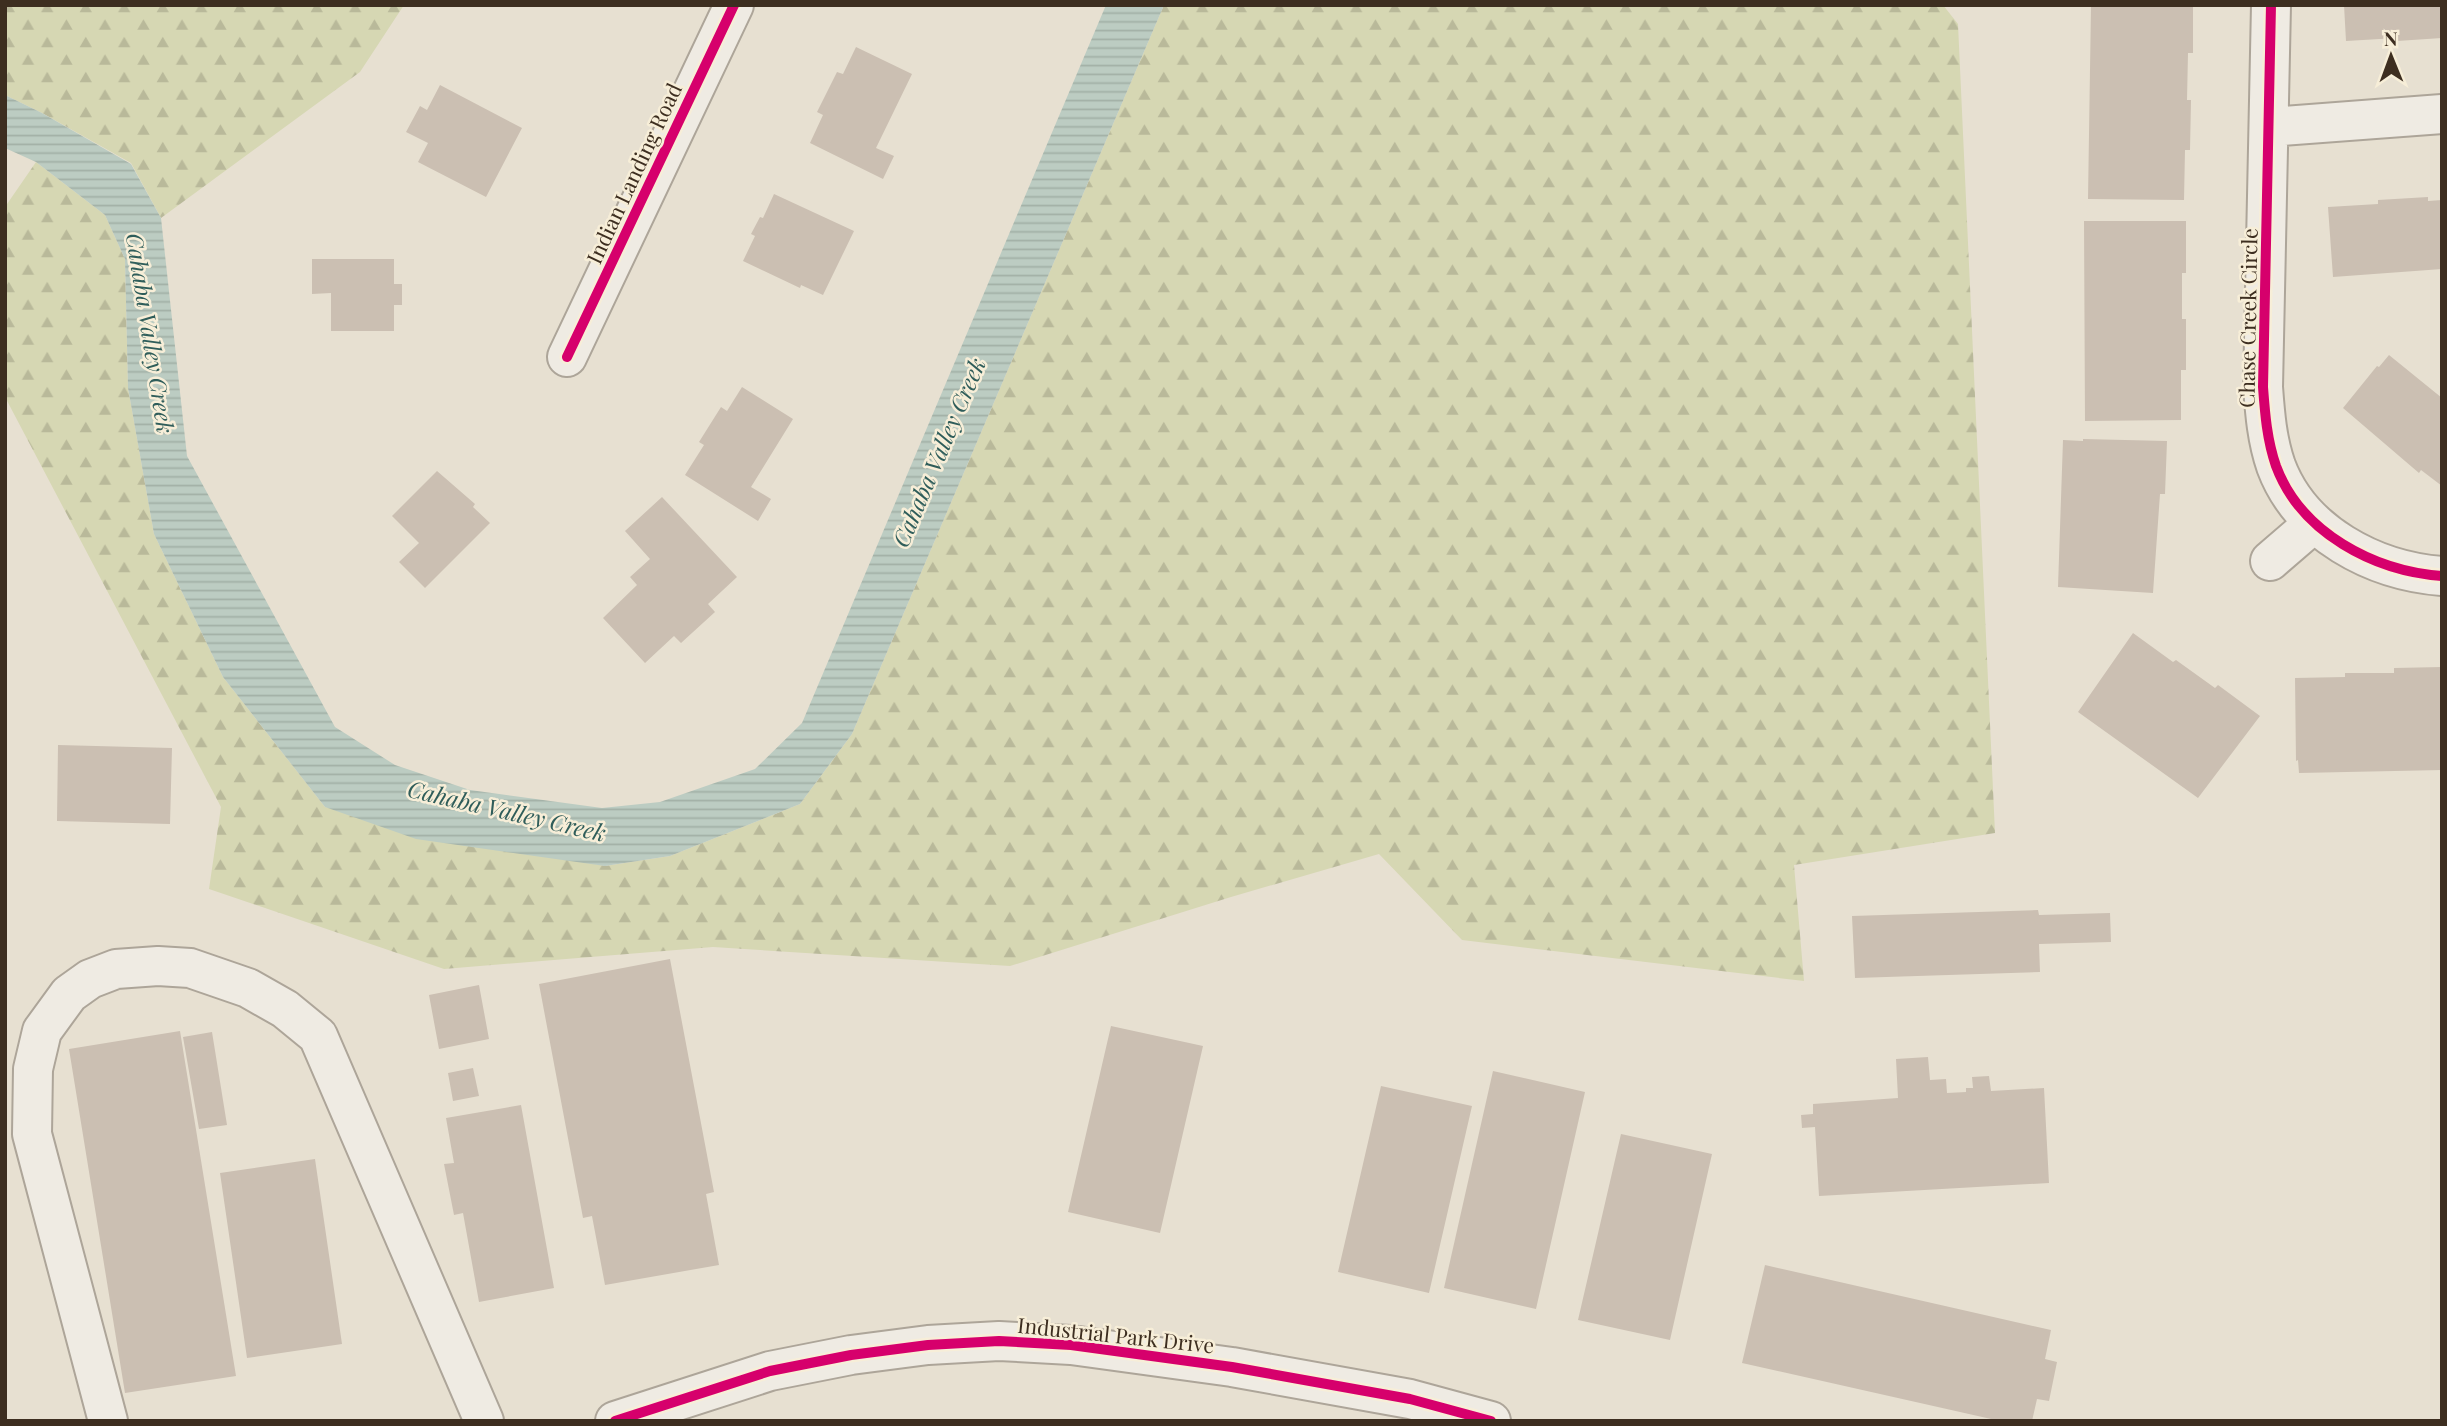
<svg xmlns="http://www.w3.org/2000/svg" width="2447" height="1426" font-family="'Playfair Display',serif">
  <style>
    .forest { fill: url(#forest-firs) }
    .water { fill: url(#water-rules) }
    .building { fill: #cbbfb2 }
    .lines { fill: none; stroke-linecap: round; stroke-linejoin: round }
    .minor-casing { stroke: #ada599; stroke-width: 42 }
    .minor { stroke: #efebe3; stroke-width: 38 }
    .cycleway-casing { stroke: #f7eed8; stroke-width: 15 }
    .cycleway { stroke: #d6006c; stroke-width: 10 }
    .labels { text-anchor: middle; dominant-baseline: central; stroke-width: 5; stroke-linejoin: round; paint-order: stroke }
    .street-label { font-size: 21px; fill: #3d2e20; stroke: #f7eed8 }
    .water-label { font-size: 23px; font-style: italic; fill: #2f5d5a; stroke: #f7eed8 }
  </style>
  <defs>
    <pattern id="forest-firs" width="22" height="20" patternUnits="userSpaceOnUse" patternTransform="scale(1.75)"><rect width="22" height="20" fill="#d6d7b3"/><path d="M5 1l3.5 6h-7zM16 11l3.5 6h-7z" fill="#b9b99a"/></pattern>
    <pattern id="water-rules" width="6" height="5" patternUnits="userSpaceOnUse" patternTransform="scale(1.75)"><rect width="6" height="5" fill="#bcccc2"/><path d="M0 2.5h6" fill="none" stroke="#a2b0a6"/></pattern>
  </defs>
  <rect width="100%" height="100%" fill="#e7e0d1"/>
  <path class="forest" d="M 5,5 L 404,5 L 360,72 L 161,218 L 131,163 L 42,113 L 5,95 Z
    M 1164,5 L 1943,5 L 1958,24 L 1995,833 L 1794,865 L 1804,981 L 1462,940 L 1379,854 L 1231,897 L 1010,966 L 713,947 L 444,969 L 209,889 L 221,807 L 5,397 L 5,207 L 36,162 L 105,215 L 125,259 L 128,388 L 154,534 L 223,677 L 325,807 L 605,866 L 670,856 L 800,804 L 852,734 Z"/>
  <path class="water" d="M 1106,5 L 1164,5 L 852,734 L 800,804 L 670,856 L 605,866 L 416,839 L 325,807 L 223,677 L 154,534 L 128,388 L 125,259 L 105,215 L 36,162 L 5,148 L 5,95 L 42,113 L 131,164 L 161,218 L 187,456 L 335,727 L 395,765 L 470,790 L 602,808 L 660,802 L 755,769 L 802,723 Z"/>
  <path class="building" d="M 2091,5 L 2193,5 L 2193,53 L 2188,53 L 2187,100 L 2191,100 L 2190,150 L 2185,150 L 2184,200 L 2088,199 Z
    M 2344,5 L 2442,5 L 2442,38 L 2397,41 L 2397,38 L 2346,41 Z
    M 856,47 L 912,74 L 876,148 L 894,156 L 883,179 L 810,143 L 823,115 L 817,112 L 837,72 L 843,74 Z
    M 440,85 L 522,128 L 486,197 L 418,162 L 428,143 L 406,132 L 420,106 L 427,110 Z
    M 774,194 L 854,231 L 823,295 L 801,285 L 800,288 L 743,261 L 755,236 L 751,234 L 760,217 L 763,218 Z
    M 2428,197 L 2428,201 L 2442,200 L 2442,269 L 2333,277 L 2328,207 L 2378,204 L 2378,200 Z
    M 2084,221 L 2186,221 L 2186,273 L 2182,273 L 2182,319 L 2186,319 L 2186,370 L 2181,370 L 2181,420 L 2085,421 Z
    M 312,259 L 394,259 L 394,284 L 402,284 L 402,305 L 394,305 L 394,331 L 331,331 L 331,293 L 312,294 Z
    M 2389,355 L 2442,398 L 2442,486 L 2421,470 L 2419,473 L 2343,408 L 2377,366 L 2379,367 Z
    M 742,387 L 793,419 L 751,487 L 771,499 L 758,521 L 685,475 L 704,445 L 699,442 L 721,407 L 727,411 Z
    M 2083,439 L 2167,441 L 2165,494 L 2160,494 L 2153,593 L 2058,587 L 2063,440 L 2083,441 Z
    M 437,471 L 475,504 L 473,507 L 490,523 L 425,588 L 399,562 L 419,543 L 392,516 Z
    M 662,497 L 737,577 L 708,604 L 715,612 L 681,643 L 674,636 L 645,663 L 603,618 L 637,585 L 630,577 L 650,559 L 625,531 Z
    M 2133,633 L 2173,662 L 2176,660 L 2215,688 L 2218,685 L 2260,716 L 2198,798 L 2078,712 Z
    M 2442,667 L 2442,770 L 2299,773 L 2298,760 L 2296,761 L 2295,678 L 2345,677 L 2345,673 L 2394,673 L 2394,668 Z
    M 58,745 L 172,748 L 170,824 L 57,821 Z
    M 2038,910 L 2039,915 L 2110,913 L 2111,942 L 2039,944 L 2040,972 L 1855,978 L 1852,916 Z
    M 670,959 L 714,1192 L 706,1194 L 719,1265 L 605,1285 L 592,1216 L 583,1218 L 539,984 Z
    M 479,985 L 489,1039 L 439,1049 L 429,995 Z
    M 1111,1026 L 1203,1046 L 1160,1233 L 1068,1212 Z
    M 180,1031 L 236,1376 L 125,1393 L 69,1049 Z
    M 212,1032 L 227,1125 L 199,1129 L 183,1037 Z
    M 1928,1057 L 1930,1080 L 1946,1079 L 1947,1093 L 1966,1092 L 1966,1088 L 1973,1088 L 1972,1077 L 1989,1076 L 1991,1091 L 2044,1088 L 2049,1183 L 1819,1196 L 1815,1127 L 1802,1128 L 1801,1115 L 1813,1114 L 1813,1104 L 1898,1098 L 1896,1059 Z
    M 473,1068 L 479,1096 L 453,1101 L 448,1073 Z
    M 1493,1071 L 1585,1092 L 1536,1309 L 1444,1288 Z
    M 1381,1086 L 1472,1106 L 1429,1293 L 1338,1272 Z
    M 521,1105 L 554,1288 L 479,1302 L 463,1213 L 454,1215 L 444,1164 L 454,1163 L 446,1118 Z
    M 1621,1134 L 1712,1154 L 1670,1340 L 1578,1320 Z
    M 315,1159 L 342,1344 L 247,1358 L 220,1173 Z
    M 1765,1265 L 2051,1330 L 2045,1359 L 2057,1362 L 2049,1401 L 2037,1399 L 2032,1421 L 2000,1421 L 1742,1363 Z"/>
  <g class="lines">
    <g class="minor-casing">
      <path id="minor" d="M 2271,5 L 2263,387 C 2265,414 2267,440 2276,466 C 2301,533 2374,571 2442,576
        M 2270,127 L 2442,114
        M 567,357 L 734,5
        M 2270,561 L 2314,523
        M 108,1421 L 32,1134 L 33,1069 L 42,1031 L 69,994 L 90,979 L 116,969 L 158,966 L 190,968 L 248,988 L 285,1009 L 318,1036 L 484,1421
        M 615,1421 L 770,1371 L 851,1355 L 928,1345 L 999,1341 L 1071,1345 L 1232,1367 L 1410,1399 L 1491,1421"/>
    </g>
    <use href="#minor" class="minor"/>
    <g class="cycleway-casing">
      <path id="cycleway" d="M 2271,5 L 2263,387 C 2265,414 2267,440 2276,466 C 2301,533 2374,571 2442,576
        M 567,357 L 734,5
        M 615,1421 L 770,1371 L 851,1355 L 928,1345 L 999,1341 L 1071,1345 L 1232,1367 L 1410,1399 L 1491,1421"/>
    </g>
    <use href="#cycleway" class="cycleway"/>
  </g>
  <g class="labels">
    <g class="street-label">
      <text transform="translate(633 173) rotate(-65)">Indian Landing Road</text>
      <text transform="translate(2247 318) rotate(-89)">Chase Creek Circle</text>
      <text transform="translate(1116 1334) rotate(6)">Industrial Park Drive</text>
    </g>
    <g class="water-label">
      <text transform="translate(151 333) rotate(81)">Cahaba Valley Creek</text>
      <text transform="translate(938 452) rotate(-67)">Cahaba Valley Creek</text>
      <text transform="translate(507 810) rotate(13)">Cahaba Valley Creek</text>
    </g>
  </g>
  <rect width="2447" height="1426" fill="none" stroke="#3d2e20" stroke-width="14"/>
  <g transform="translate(2391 56) rotate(359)" stroke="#f7eed8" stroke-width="5" paint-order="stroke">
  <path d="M0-5L12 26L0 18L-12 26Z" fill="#3d2e20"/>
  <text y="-10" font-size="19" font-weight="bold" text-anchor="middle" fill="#3d2e20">N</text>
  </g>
</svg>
